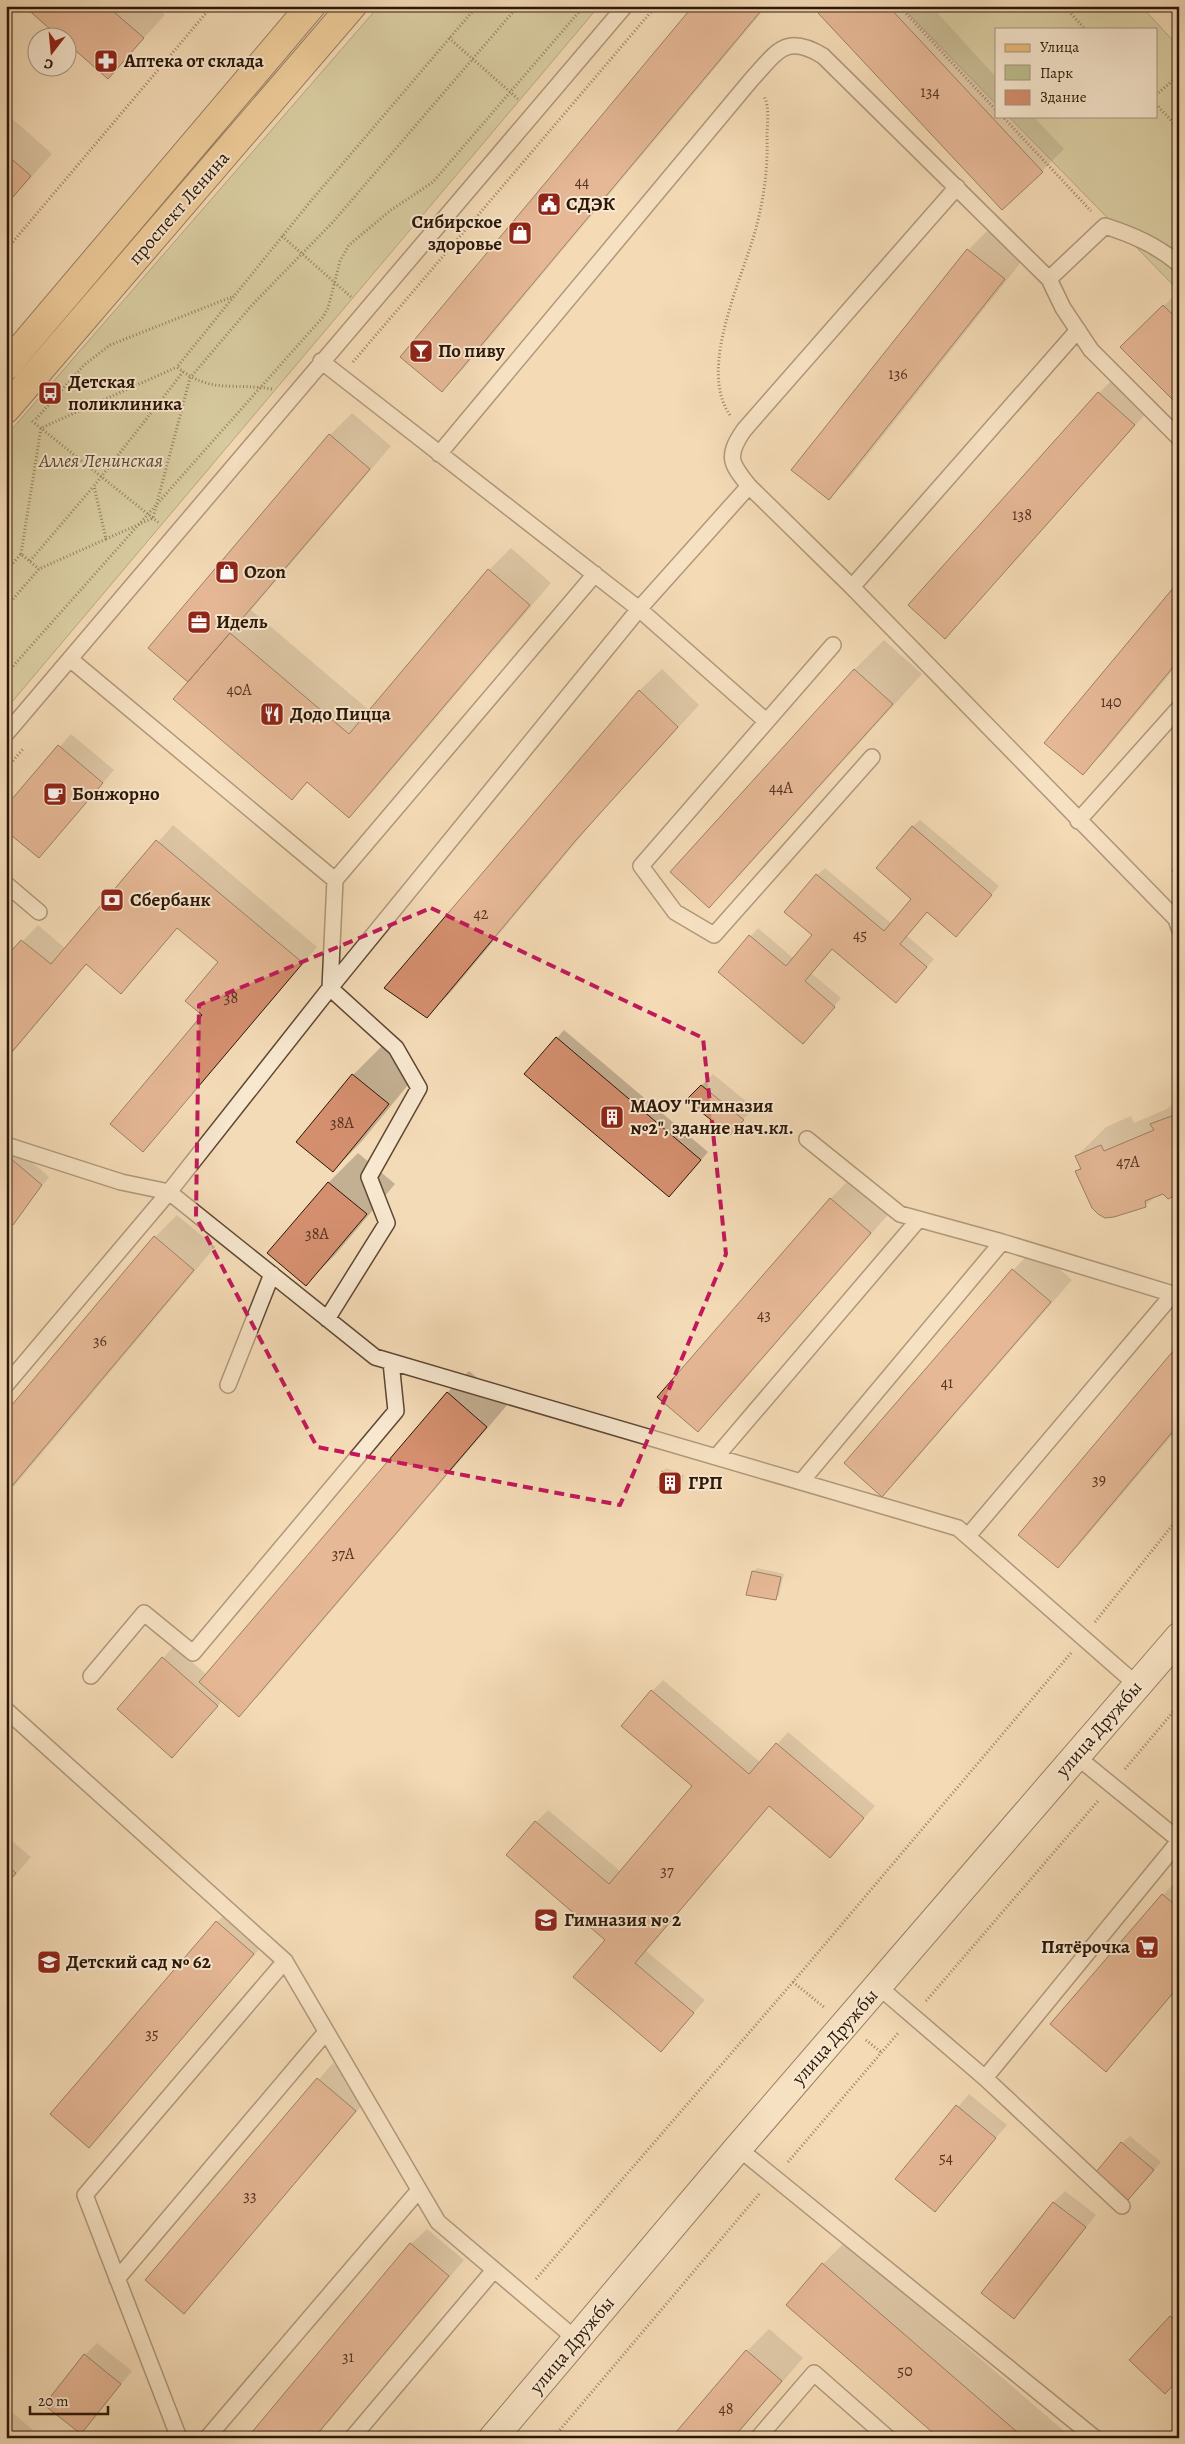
<svg xmlns="http://www.w3.org/2000/svg" width="1185" height="2444" font-family="Alegreya,serif">
  <style>
    .green { fill: #bcc08e; stroke: #746b4a }
    .shadow { fill: #0003 }
    .building { fill: #d48f6f; stroke: #2c1607 }
    .lines { fill: none; stroke-linecap: round; stroke-linejoin: round }
    .lane-casing { stroke: #5e4733; stroke-width: 18 }
    .secondary-casing { stroke: #2c1607; stroke-width: 30 }
    .primary-casing { stroke: #2c1607; stroke-width: 30 }
    .path { stroke: #2c1607; stroke-width: 3; stroke-dasharray: 1 2.5; stroke-linecap: butt }
    .lane { stroke: #f8e8d0; stroke-width: 15 }
    .secondary { stroke: #f8e8d0; stroke-width: 28 }
    .primary { stroke: #eabe7c; stroke-width: 28 }
    .marked { fill: none; stroke: #c2185b; stroke-width: 4; stroke-dasharray: 10 6; stroke-linejoin: round }
    .labels { text-anchor: middle; dominant-baseline: central; stroke-width: 4; stroke-linejoin: round; paint-order: stroke }
    .number-label { font-size: 16px; fill: #563421 }
    .poi-label { font-size: 19px; font-weight: bold; fill: #2c1607; stroke: #f8e8d0; text-anchor: start }
    .street-label { font-size: 19px; fill: #2c1607; stroke: #f8e8d0 }
    .park-label { font-size: 19px; font-style: italic; fill: #574930; stroke: #f8e8d0 }
  </style>
  <rect width="100%" height="100%" fill="#f4dbb7"/>
  <filter id="stains"><feTurbulence type="fractalNoise" baseFrequency=".004" numOctaves="4"/><feColorMatrix values="0 0 0 0 .2 0 0 0 0 .09 0 0 0 0 .02 0 0 0 .5 -.17"/></filter>
  <radialGradient id="worn" r=".72"><stop offset=".6" stop-color="#630" stop-opacity="0"/><stop offset="1" stop-color="#630" stop-opacity=".3"/></radialGradient>
  <path class="green" d="M 379,6 L 599,6 L 6,709 L 6,436 Z
    M 901,6 L 1141,6 L 1179,47 L 1179,291 L 1008,116 L 1156,116 L 1156,29 L 996,29 L 996,104 Z"/>
  <path class="shadow" d="M 26,6 L 155,6 L 165,15 L 108,77 L 68,42 L 68,38 Z
    M 695,6 L 767,6 L 464,368 L 442,390 Z
    M 826,6 L 931,6 L 996,77 L 996,116 L 1033,116 L 1064,149 L 1042,171 Z
    M 6,113 L 52,154 L 6,205 Z
    M 990,228 L 1026,256 L 851,476 L 829,498 L 968,250 Z
    M 1179,291 L 1179,404 L 1122,347 Z
    M 1121,371 L 1156,402 L 945,637 L 1099,393 Z
    M 352,413 L 391,446 L 251,610 L 370,711 L 489,570 L 511,548 L 551,583 L 371,794 L 349,816 L 308,782 L 292,798 L 190,682 L 330,435 Z
    M 1179,583 L 1179,663 L 1105,751 L 1083,773 Z
    M 884,640 L 922,674 L 738,877 L 709,906 L 854,670 Z
    M 662,669 L 699,705 L 598,816 L 449,994 L 427,1016 L 386,988 L 640,690 Z
    M 71,734 L 114,770 L 39,857 L 6,808 Z
    M 920,820 L 999,886 L 964,927 L 928,911 L 907,936 L 934,959 L 904,994 L 833,948 L 811,973 L 841,998 L 811,1034 L 720,971 L 758,928 L 794,959 L 814,935 L 817,875 L 825,868 L 892,924 L 913,899 L 912,827 Z
    M 173,825 L 317,947 L 143,1150 L 204,1015 L 220,962 L 178,927 L 121,992 L 87,964 L 6,1060 L 6,959 L 38,925 L 66,949 Z
    M 564,1030 L 708,1152 L 677,1188 L 557,1038 Z
    M 382,1046 L 417,1074 L 362,1141 L 333,1171 L 353,1075 Z
    M 713,1074 L 754,1108 L 741,1122 L 701,1086 Z
    M 1179,1097 L 1179,1193 L 1163,1193 L 1156,1196 L 1145,1206 L 1077,1171 L 1081,1167 L 1077,1156 L 1106,1127 L 1131,1116 L 1134,1123 L 1167,1109 Z
    M 19,1151 L 49,1177 L 13,1223 L 11,1159 Z
    M 358,1153 L 395,1184 L 335,1255 L 306,1284 L 269,1253 L 329,1182 Z
    M 853,1176 L 892,1210 L 720,1408 L 698,1430 L 659,1397 L 831,1198 Z
    M 177,1215 L 215,1247 L 6,1496 L 6,1414 L 155,1237 Z
    M 1035,1248 L 1072,1280 L 904,1473 L 882,1495 L 1013,1270 Z
    M 1179,1346 L 1179,1427 L 1080,1544 L 1058,1566 Z
    M 469,1371 L 508,1404 L 261,1693 L 239,1715 L 222,1701 L 184,1744 L 163,1658 L 174,1646 L 207,1675 L 447,1393 Z
    M 666,1468 L 684,1475 L 681,1489 L 678,1492 L 663,1472 Z
    M 757,1568 L 784,1574 L 779,1595 L 775,1599 L 753,1572 Z
    M 663,1680 L 761,1763 L 788,1732 L 875,1806 L 841,1844 L 770,1805 L 646,1951 L 705,2000 L 661,2050 L 606,1940 L 536,1822 L 548,1810 L 621,1872 L 694,1786 L 652,1691 Z
    M 6,1836 L 31,1857 L 6,1886 Z
    M 1178,1879 L 1179,1987 L 1106,2070 L 1163,1895 Z
    M 232,1907 L 269,1938 L 89,2146 L 217,1922 Z
    M 333,2063 L 371,2095 L 184,2312 L 146,2280 Z
    M 969,2094 L 1007,2125 L 935,2210 L 897,2179 Z
    M 1130,2136 L 1161,2162 L 1136,2191 L 1122,2143 Z
    M 1065,2191 L 1096,2215 L 1025,2305 L 1014,2317 L 983,2293 L 1054,2202 Z
    M 427,2229 L 464,2260 L 315,2438 L 249,2438 L 411,2244 Z
    M 845,2242 L 1072,2438 L 941,2438 L 823,2264 Z
    M 1179,2309 L 1179,2378 L 1130,2360 Z
    M 769,2329 L 803,2358 L 734,2438 L 672,2438 L 747,2351 Z
    M 97,2343 L 132,2371 L 81,2433 L 85,2355 Z
    M 6,2407 L 42,2438 L 6,2438 Z"/>
  <path class="building" d="M 24,6 L 107,6 L 144,38 L 108,79 L 68,44 L 68,38 L 60,38 Z
    M 693,6 L 765,6 L 442,392 L 400,357 Z
    M 825,6 L 888,6 L 1043,172 L 1002,210 L 818,13 Z
    M 6,154 L 31,176 L 6,205 Z
    M 967,249 L 1005,279 L 829,500 L 791,470 Z
    M 1163,305 L 1179,321 L 1179,406 L 1120,347 Z
    M 1098,392 L 1135,425 L 945,639 L 908,605 Z
    M 329,434 L 370,469 L 188,682 L 148,648 Z
    M 488,569 L 530,605 L 349,818 L 307,782 L 292,800 L 173,699 L 230,633 L 349,734 Z
    M 1179,581 L 1179,660 L 1083,775 L 1044,743 Z
    M 854,669 L 893,704 L 709,908 L 670,872 Z
    M 639,690 L 678,727 L 576,840 L 427,1018 L 384,988 Z
    M 58,745 L 103,783 L 39,858 L 6,831 L 6,806 Z
    M 912,826 L 992,895 L 956,937 L 927,912 L 900,944 L 927,967 L 896,1003 L 832,949 L 805,981 L 835,1007 L 803,1044 L 718,972 L 749,935 L 786,966 L 812,935 L 784,912 L 816,874 L 884,931 L 911,899 L 876,868 Z
    M 156,840 L 303,963 L 143,1152 L 110,1124 L 202,1015 L 185,1001 L 218,962 L 177,928 L 121,994 L 86,964 L 6,1059 L 6,957 L 21,940 L 51,964 Z
    M 1179,863 L 1179,877 L 1172,871 Z
    M 556,1037 L 701,1160 L 669,1197 L 524,1074 Z
    M 352,1074 L 389,1104 L 333,1172 L 296,1142 Z
    M 701,1085 L 744,1120 L 730,1135 L 686,1100 Z
    M 1177,1114 L 1179,1194 L 1168,1199 L 1163,1194 L 1145,1201 L 1146,1207 L 1114,1217 L 1105,1218 L 1098,1214 L 1092,1208 L 1075,1171 L 1081,1169 L 1075,1156 L 1101,1145 L 1104,1151 L 1154,1130 L 1150,1124 Z
    M 10,1158 L 42,1185 L 13,1225 L 6,1220 L 6,1163 Z
    M 328,1182 L 367,1214 L 306,1286 L 267,1253 Z
    M 830,1198 L 871,1233 L 698,1432 L 657,1397 Z
    M 154,1236 L 194,1270 L 6,1493 L 6,1412 Z
    M 1012,1269 L 1051,1302 L 882,1497 L 844,1463 Z
    M 1179,1344 L 1179,1424 L 1058,1568 L 1018,1535 Z
    M 447,1392 L 487,1427 L 239,1717 L 199,1682 Z
    M 662,1471 L 681,1478 L 678,1494 L 658,1488 Z
    M 752,1571 L 781,1577 L 776,1600 L 746,1595 Z
    M 162,1657 L 218,1706 L 172,1758 L 117,1709 Z
    M 651,1690 L 749,1774 L 776,1743 L 864,1818 L 830,1858 L 769,1806 L 635,1963 L 694,2013 L 661,2052 L 573,1977 L 605,1940 L 506,1855 L 535,1821 L 609,1884 L 692,1786 L 621,1726 Z
    M 6,1865 L 16,1873 L 6,1885 Z
    M 1162,1894 L 1179,1908 L 1179,1986 L 1106,2072 L 1050,2024 Z
    M 216,1921 L 254,1954 L 89,2148 L 50,2114 Z
    M 317,2078 L 356,2111 L 184,2314 L 145,2280 Z
    M 956,2105 L 996,2138 L 935,2212 L 895,2179 Z
    M 1121,2142 L 1154,2170 L 1128,2200 L 1096,2172 Z
    M 1053,2202 L 1086,2227 L 1014,2319 L 981,2293 Z
    M 410,2243 L 449,2276 L 314,2438 L 247,2438 Z
    M 822,2263 L 1024,2438 L 939,2438 L 786,2305 Z
    M 1170,2316 L 1179,2324 L 1179,2379 L 1165,2394 L 1129,2360 Z
    M 746,2350 L 782,2381 L 733,2438 L 671,2438 Z
    M 84,2354 L 121,2384 L 81,2434 L 44,2405 Z"/>
  <g class="lines">
    <g class="lane-casing">
      <path id="lane" d="M 1049,279 L 1105,226 C 1133,235 1156,245 1179,264
        M 1078,330 L 852,587 L 1176,919 L 1179,928
        M 321,361 L 639,609 L 749,486 L 852,587
        M 439,454 L 751,80 C 777,52 785,33 823,56 L 1049,279 L 1063,308 L 1091,350 L 1179,438
        M 749,486 C 730,463 726,456 744,430 L 957,187
        M 833,645 L 641,866 L 675,912 L 714,935 L 872,757
        M 70,659 L 335,880 L 330,988 L 396,1048 L 419,1088 L 369,1177 L 387,1223 L 327,1319
        M 6,734 L 625,6
        M 1078,821 L 1179,708
        M 335,880 L 595,574
        M 6,884 L 39,912
        M 807,1139 L 900,1214 L 1002,1242 L 1173,1294 L 1179,1293
        M 6,1145 L 121,1182 L 169,1192 L 375,1357 L 958,1528 L 1137,1685
        M 6,1385 L 169,1192 L 330,988 L 639,609 L 766,721
        M 228,1385 L 272,1274
        M 716,1457 L 919,1219
        M 801,1482 L 1002,1242
        M 968,1536 L 1173,1294
        M 91,1676 L 144,1613 L 193,1653 L 396,1411 L 391,1362
        M 6,1710 L 285,1961 L 438,2222 L 577,2340
        M 1076,1756 L 1179,1840
        M 879,1987 L 985,2078 L 1122,2206
        M 985,2078 L 1179,1841
        M 738,2148 L 1095,2438
        M 117,2279 L 326,2032
        M 179,2438 L 85,2195 L 285,1961
        M 207,2438 L 419,2190
        M 352,2438 L 494,2270
        M 758,2438 L 814,2373 L 888,2438"/>
    </g>
    <g class="secondary-casing">
      <path id="secondary" d="M 493,2438 L 738,2148 L 1179,1637"/>
    </g>
    <g class="primary-casing">
      <path id="primary" d="M 6,366 L 311,6
        M 6,409 L 352,6"/>
    </g>
    <path class="path" d="M 899,6 L 996,110
      M 1064,6 L 1085,29
      M 449,38 L 518,99
      M 1156,95 L 1179,75
      M 1156,104 L 1179,129
      M 1002,116 L 1091,211
      M 282,236 L 351,297
      M 6,250 L 212,6
      M 353,362 L 656,6
      M 272,389 C 232,382 212,395 177,367 L 310,202 L 477,6
      M 730,415 C 697,368 743,278 756,228 C 764,198 768,168 767,137 C 767,124 770,108 764,96
      M 36,419 L 84,365 L 110,345 L 234,296
      M 32,421 L 159,523
      M 106,539 L 153,518 L 190,378 L 252,305 L 333,222 L 518,6
      M 21,554 L 41,428 L 177,367
      M 30,561 L 93,487
      M 6,571 L 21,554 L 39,569
      M 6,607 L 39,569 L 106,539 L 94,486 L 183,372
      M 6,674 L 323,317 L 328,308 L 340,261 L 349,245 L 391,210 L 433,182 L 584,6
      M 6,769 L 23,749
      M 1095,1622 L 1179,1517
      M 1125,1769 L 1179,1705
      M 793,1982 L 825,2008
      M 926,2001 L 1098,1801
      M 866,2040 L 882,2053
      M 788,2162 L 899,2032
      M 536,2279 L 793,1982 L 1071,1653
      M 553,2438 L 760,2193"/>
    <use href="#lane" class="lane"/>
    <use href="#secondary" class="secondary"/>
    <use href="#primary" class="primary"/>
  </g>
  <path d="M0 0H1185V2444H0ZM 431,908 L 703,1038 L 726,1254 L 620,1505 L 317,1447 L 196,1217 L 199,1005 Z" fill="#f4dbb7" fill-opacity=".55" fill-rule="evenodd"/>
  <path class="marked" d="M 431,908 L 703,1038 L 726,1254 L 620,1505 L 317,1447 L 196,1217 L 199,1005 Z"/>
  <defs>
    <g id="pharmacy-square" transform="scale(1.25)"><rect x="-9" y="-9" width="18" height="18" rx="4" fill="#8f2418" stroke="#f8e8d0"/><path d="M-2-6h4v4h4v4h-4v4h-4v-4h-4v-4h4Z" fill="#fff"/></g>
    <g id="civic-square" transform="scale(1.25)"><rect x="-9" y="-9" width="18" height="18" rx="4" fill="#8f2418" stroke="#f8e8d0"/><path d="M-.6-6.5H3V-4.5H.6V-3L4-1V1h2V6H-6V1h2V-1L-.6-3ZM-1.2 2.5V6h2.4V2.5Z" fill="#fff"/></g>
    <g id="shop-square" transform="scale(1.25)"><rect x="-9" y="-9" width="18" height="18" rx="4" fill="#8f2418" stroke="#f8e8d0"/><path d="M-5-2.5h2.3a2.7 3.5 0 0 1 5.4 0H5L5.5 6h-11ZM-1.5-2.5h3a1.5 2.3 0 0 0-3 0Z" fill="#fff"/></g>
    <g id="bar-square" transform="scale(1.25)"><rect x="-9" y="-9" width="18" height="18" rx="4" fill="#8f2418" stroke="#f8e8d0"/><path d="M-6-5H6L.8 .8V4.5H3.5V6h-7V4.5H-.8V.8Z" fill="#fff"/></g>
    <g id="bus-square" transform="scale(1.25)"><rect x="-9" y="-9" width="18" height="18" rx="4" fill="#8f2418" stroke="#f8e8d0"/><path d="M-5-6H5V4H4V6H2V4H-2V6H-4V4H-5ZM-3.5-4V0h7V-4ZM-3.5 1.2v1.5H-2V1.2ZM2 1.2v1.5H3.5V1.2Z" fill="#fff"/></g>
    <g id="office-square" transform="scale(1.25)"><rect x="-9" y="-9" width="18" height="18" rx="4" fill="#8f2418" stroke="#f8e8d0"/><path d="M-6-3h4V-5.5h4V-3h4V5H-6ZM-1-4.5V-3h2v-1.5ZM-6 0V1H6V0Z" fill="#fff"/></g>
    <g id="restaurant-square" transform="scale(1.25)"><rect x="-9" y="-9" width="18" height="18" rx="4" fill="#8f2418" stroke="#f8e8d0"/><path d="M-5-6h1v4h1v-4h1v4h1v-4h1v5L-1.5 .5V6h-2V.5L-5-1ZM5-6V6H3V1.5H1.5Q1.5-4 5-6Z" fill="#fff"/></g>
    <g id="cafe-square" transform="scale(1.25)"><rect x="-9" y="-9" width="18" height="18" rx="4" fill="#8f2418" stroke="#f8e8d0"/><path d="M-5.5-4.5H6V0H3Q3 3.5 0 3.5H-2.5Q-5.5 3.5-5.5 0ZM3-3.2v2h1.7v-2ZM-6 4.5H4V6H-6Z" fill="#fff"/></g>
    <g id="bank-square" transform="scale(1.25)"><rect x="-9" y="-9" width="18" height="18" rx="4" fill="#8f2418" stroke="#f8e8d0"/><path d="M-6-4H6V4H-6ZM0-2.3a2.3 2.3 0 1 0 0 4.6a2.3 2.3 0 1 0 0-4.6Z" fill="#fff"/></g>
    <g id="building-square" transform="scale(1.25)"><rect x="-9" y="-9" width="18" height="18" rx="4" fill="#8f2418" stroke="#f8e8d0"/><path d="M-4-6H4V6H1V3H-1V6H-4ZM-2.5-4.3h1.7v1.8h-1.7ZM.8-4.3h1.7v1.8H.8ZM-2.5-1h1.7V.8h-1.7ZM.8-1h1.7V.8H.8Z" fill="#fff"/></g>
    <g id="school-square" transform="scale(1.25)"><rect x="-9" y="-9" width="18" height="18" rx="4" fill="#8f2418" stroke="#f8e8d0"/><path d="M0-5L7-2L0 1L-7-2ZM-4 1L0 2.5L4 1V4Q0 6-4 4Z" fill="#fff"/></g>
    <g id="supermarket-square" transform="scale(1.25)"><rect x="-9" y="-9" width="18" height="18" rx="4" fill="#8f2418" stroke="#f8e8d0"/><path d="M-6-5.5h2.5l.6 2H6L4.5 2H-2.5L-4.4-4H-6ZM-1.5 3.2a1.3 1.3 0 1 0 .1 0ZM3 3.2a1.3 1.3 0 1 0 .1 0Z" fill="#fff"/></g>
  </defs>
  <g fill-rule="evenodd">
    <use href="#pharmacy-square" x="106" y="61"/>
    <use href="#civic-square" x="549" y="204"/>
    <use href="#shop-square" x="520" y="233"/>
    <use href="#bar-square" x="421" y="351"/>
    <use href="#bus-square" x="50" y="393"/>
    <use href="#shop-square" x="227" y="572"/>
    <use href="#office-square" x="199" y="622"/>
    <use href="#restaurant-square" x="272" y="714"/>
    <use href="#cafe-square" x="55" y="794"/>
    <use href="#bank-square" x="112" y="900"/>
    <use href="#building-square" x="612" y="1117"/>
    <use href="#building-square" x="670" y="1483"/>
    <use href="#school-square" x="546" y="1920"/>
    <use href="#supermarket-square" x="1147" y="1947"/>
    <use href="#school-square" x="49" y="1962"/>
  </g>
  <g class="labels">
    <g class="number-label">
      <text x="930" y="92">134</text>
      <text x="582" y="182">44</text>
      <text x="898" y="374">136</text>
      <text x="1022" y="515">138</text>
      <text x="239" y="690">40А</text>
      <text x="1111" y="702">140</text>
      <text x="781" y="788">44А</text>
      <text x="481" y="914">42</text>
      <text x="860" y="935">45</text>
      <text x="231" y="998">38</text>
      <text x="342" y="1123">38А</text>
      <text x="1128" y="1162">47А</text>
      <text x="317" y="1234">38А</text>
      <text x="764" y="1315">43</text>
      <text x="100" y="1341">36</text>
      <text x="947" y="1383">41</text>
      <text x="1099" y="1480">39</text>
      <text x="343" y="1554">37А</text>
      <text x="667" y="1871">37</text>
      <text x="152" y="2034">35</text>
      <text x="946" y="2158">54</text>
      <text x="250" y="2196">33</text>
      <text x="348" y="2357">31</text>
      <text x="905" y="2371">50</text>
      <text x="726" y="2409">48</text>
    </g>
    <g class="poi-label">
      <text x="124" y="61">Аптека от склада</text>
      <text x="566" y="204">СДЭК</text>
      <text x="502" y="222" text-anchor="end">Сибирское<tspan x="502" dy="22">здоровье</tspan></text>
      <text x="438" y="351">По пиву</text>
      <text x="68" y="382">Детская<tspan x="68" dy="22">поликлиника</tspan></text>
      <text x="244" y="572">Ozon</text>
      <text x="216" y="622">Идель</text>
      <text x="290" y="714">Додо Пицца</text>
      <text x="72" y="794">Бонжорно</text>
      <text x="130" y="900">Сбербанк</text>
      <text x="630" y="1106">МАОУ "Гимназия<tspan x="630" dy="22">№2", здание нач.кл.</tspan></text>
      <text x="688" y="1483">ГРП</text>
      <text x="564" y="1920">Гимназия № 2</text>
      <text x="1130" y="1947" text-anchor="end">Пятёрочка</text>
      <text x="66" y="1962">Детский сад № 62</text>
    </g>
    <g class="street-label">
      <text transform="translate(179 208) rotate(-49)">проспект Ленина</text>
      <text transform="translate(1099 1729) rotate(-49)">улица Дружбы</text>
      <text transform="translate(835 2037) rotate(-49)">улица Дружбы</text>
      <text transform="translate(572 2345) rotate(-50)">улица Дружбы</text>
    </g>
    <g class="park-label">
      <text x="101" y="461">Аллея Ленинская</text>
    </g>
  </g>
  <rect width="1185" height="2444" fill="none" stroke="#f4dbb7" stroke-width="25"/>
  <rect x="8" y="8" width="1170" height="2429" fill="none" stroke="#2c1607" stroke-width="2.5"/>
  <rect x="12" y="12" width="1160" height="2419" fill="none" stroke="#2c1607"/>
  <rect x="995" y="28" width="162" height="90" fill="#f8e8d0" stroke="#a69480"/>
  <rect x="1005" y="44" width="25" height="8" fill="#eabe7c" stroke="#a69480"/>
  <text x="1040" y="52" font-size="15" fill="#2c1607">Улица</text>
  <rect x="1005" y="65" width="25" height="15" fill="#bcc08e" stroke="#a69480"/>
  <text x="1040" y="78" font-size="15" fill="#2c1607">Парк</text>
  <rect x="1005" y="90" width="25" height="15" fill="#d48f6f" stroke="#a69480"/>
  <text x="1040" y="102" font-size="15" fill="#2c1607">Здание</text>
  <g transform="translate(52 52) rotate(196)"><circle r="24" fill="#f8e8d0" stroke="#a69480"/>
  <path d="M0-4L9 19L0 12L-9 19Z" fill="#8f2418"/>
  <text y="-8" font-size="14" font-weight="bold" text-anchor="middle" fill="#2c1607">С</text>
  </g>
  <path d="M30 2406v8h78v-8" fill="none" stroke="#2c1607" stroke-width="2.5"/>
  <text x="38" y="2406" font-size="15" fill="#2c1607" stroke="#f8e8d0" stroke-width="4" paint-order="stroke">20 m</text>
  <rect width="100%" height="100%" filter="url(#stains)"/>
  <rect width="100%" height="100%" fill="url(#worn)"/>
</svg>
